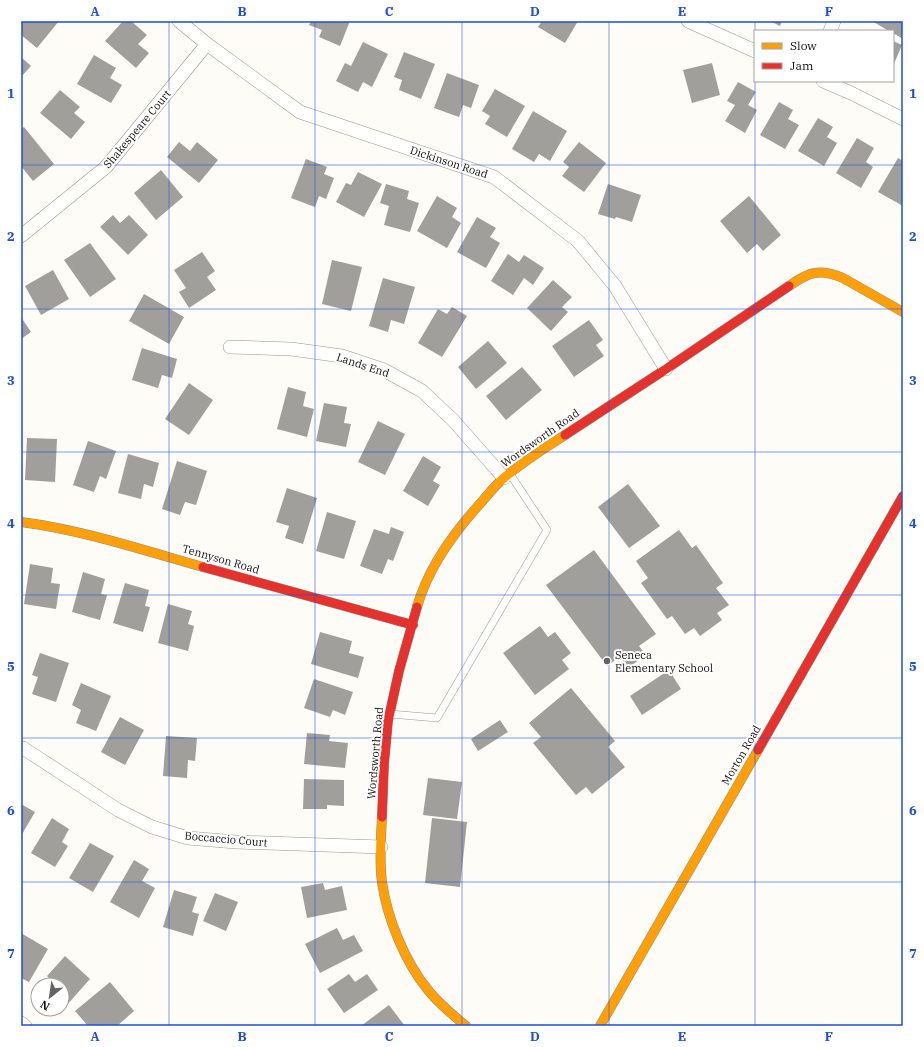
<svg xmlns="http://www.w3.org/2000/svg" width="924" height="1047" font-family="'IBM Plex Serif',serif">
  <style>
    .building { fill: #a19f9c }
    .lines { fill: none; stroke-linecap: round; stroke-linejoin: round }
    .lane-casing { stroke: #979795; stroke-width: 8 }
    .street-casing { stroke: #979795; stroke-width: 14 }
    .slow-casing { stroke: #8e8d8b; stroke-width: 10 }
    .jam-casing { stroke: #8e8d8b; stroke-width: 10 }
    .lane { stroke: #fffffe; stroke-width: 7 }
    .street { stroke: #fffffe; stroke-width: 13 }
    .slow { stroke: #ff9f0a; stroke-width: 9 }
    .jam { stroke: #e5322d; stroke-width: 9 }
    .grid { fill: none; stroke: #1d4ed8; stroke-width: 1; stroke-opacity: 0.55 }
    .poi-dot { fill: #646362; stroke: #fff; stroke-width: 1.5 }
    .labels { text-anchor: middle; dominant-baseline: central; stroke-width: 4; stroke-linejoin: round; paint-order: stroke }
    .street-label { font-size: 11px; fill: #111; stroke: #fff }
    .poi-label { font-size: 11px; fill: #111; stroke: #fff; text-anchor: start }
    .neatline { fill: none; stroke: #1d4ed8; stroke-width: 1.5 }
    .grid-label { font-size: 13px; text-anchor: middle; font-weight: bold; fill: #1d4ed8 }
  </style>
  <rect width="100%" height="100%" fill="#fdfcf7"/>
  <path class="building" d="M 21,21 L 59,21 L 37,48 L 21,35 Z
    M 123,21 L 131,21 L 147,35 L 138,44 L 149,53 L 136,68 L 105,41 Z
    M 311,21 L 350,21 L 340,46 L 319,37 L 322,30 L 309,25 Z
    M 542,21 L 578,21 L 565,43 L 538,27 Z
    M 770,21 L 782,21 L 780,26 Z
    M 872,21 L 903,21 L 903,39 L 893,33 L 893,31 L 889,31 Z
    M 893,41 L 902,45 L 893,66 Z
    M 363,42 L 388,54 L 372,87 L 363,82 L 358,92 L 336,81 L 345,63 L 351,66 Z
    M 404,52 L 435,64 L 421,99 L 399,90 L 402,80 L 394,77 Z
    M 94,55 L 116,68 L 110,78 L 122,85 L 111,103 L 77,84 Z
    M 21,57 L 31,66 L 21,77 Z
    M 712,63 L 720,95 L 692,103 L 683,70 Z
    M 447,73 L 479,85 L 471,108 L 463,105 L 459,117 L 434,108 Z
    M 738,82 L 756,92 L 748,105 L 757,110 L 745,133 L 725,121 L 735,105 L 727,101 Z
    M 495,89 L 525,106 L 507,137 L 485,124 L 490,116 L 482,111 Z
    M 60,90 L 80,107 L 74,113 L 85,122 L 71,139 L 40,113 Z
    M 779,102 L 793,110 L 788,119 L 799,125 L 785,149 L 760,135 Z
    M 533,111 L 567,131 L 550,161 L 539,154 L 534,162 L 512,149 Z
    M 818,118 L 833,127 L 827,137 L 837,143 L 824,166 L 798,151 Z
    M 24,127 L 54,164 L 33,181 L 21,166 L 21,129 Z
    M 857,138 L 874,148 L 866,162 L 873,167 L 861,188 L 836,173 Z
    M 179,142 L 190,151 L 197,142 L 218,160 L 199,183 L 167,157 Z
    M 579,142 L 606,163 L 584,192 L 562,176 L 569,167 L 563,162 Z
    M 898,158 L 903,161 L 903,206 L 878,192 Z
    M 306,159 L 327,167 L 324,174 L 334,178 L 326,199 L 319,196 L 315,207 L 291,198 Z
    M 161,170 L 183,197 L 156,220 L 134,193 Z
    M 358,172 L 382,184 L 364,217 L 336,202 L 346,183 L 351,185 Z
    M 386,184 L 409,191 L 407,199 L 419,203 L 410,232 L 384,225 L 389,206 L 380,203 Z
    M 608,184 L 641,195 L 632,222 L 616,217 L 615,219 L 598,214 Z
    M 437,196 L 457,208 L 452,217 L 461,223 L 447,248 L 417,231 Z
    M 749,196 L 781,235 L 763,251 L 757,244 L 747,253 L 720,221 Z
    M 113,215 L 120,223 L 129,215 L 148,235 L 128,255 L 100,227 Z
    M 477,217 L 496,228 L 490,237 L 500,243 L 486,268 L 457,252 Z
    M 90,243 L 116,279 L 90,297 L 64,260 Z
    M 202,252 L 215,271 L 207,277 L 216,290 L 189,308 L 179,292 L 186,288 L 174,270 Z
    M 508,254 L 519,262 L 524,255 L 544,268 L 533,285 L 524,278 L 513,295 L 491,281 Z
    M 332,260 L 362,267 L 351,311 L 322,304 Z
    M 53,270 L 69,299 L 41,315 L 25,286 Z
    M 383,278 L 415,287 L 404,324 L 391,320 L 388,332 L 369,326 Z
    M 553,280 L 572,297 L 562,307 L 568,312 L 551,331 L 527,308 Z
    M 144,294 L 184,317 L 169,344 L 129,321 Z
    M 452,307 L 467,316 L 442,357 L 418,343 L 438,309 L 447,314 Z
    M 21,317 L 31,332 L 21,339 Z
    M 589,320 L 603,340 L 596,345 L 604,356 L 574,377 L 552,346 Z
    M 488,341 L 507,363 L 476,389 L 458,367 Z
    M 142,348 L 177,359 L 172,378 L 162,375 L 158,388 L 132,380 Z
    M 522,367 L 542,390 L 506,420 L 486,396 Z
    M 189,383 L 213,400 L 189,435 L 165,419 Z
    M 288,387 L 306,392 L 303,406 L 314,409 L 307,437 L 277,429 Z
    M 324,403 L 347,407 L 344,423 L 351,424 L 346,447 L 316,441 Z
    M 378,421 L 405,434 L 385,475 L 358,462 Z
    M 27,438 L 57,439 L 55,482 L 25,480 Z
    M 88,441 L 116,451 L 106,479 L 100,476 L 94,492 L 73,485 Z
    M 128,454 L 159,463 L 153,487 L 144,484 L 141,499 L 118,493 Z
    M 423,456 L 441,467 L 433,481 L 440,485 L 428,506 L 403,491 Z
    M 177,461 L 207,471 L 196,505 L 185,502 L 180,515 L 162,509 Z
    M 628,484 L 660,526 L 629,548 L 598,507 Z
    M 287,488 L 317,498 L 303,544 L 285,538 L 289,526 L 276,522 Z
    M 327,512 L 356,521 L 344,559 L 316,551 Z
    M 391,527 L 404,532 L 393,561 L 388,559 L 382,574 L 360,566 L 374,529 L 389,534 Z
    M 679,530 L 692,548 L 696,545 L 723,583 L 716,588 L 729,605 L 717,613 L 722,620 L 700,636 L 694,628 L 685,634 L 672,616 L 667,619 L 641,583 L 648,578 L 636,561 Z
    M 594,550 L 656,634 L 639,646 L 646,655 L 628,668 L 620,657 L 607,666 L 546,585 Z
    M 30,564 L 53,568 L 51,583 L 60,584 L 56,609 L 24,604 Z
    M 83,572 L 105,579 L 101,594 L 107,595 L 100,620 L 72,612 Z
    M 125,583 L 149,590 L 145,606 L 150,607 L 143,632 L 113,623 Z
    M 168,604 L 192,611 L 188,624 L 194,626 L 188,651 L 158,643 Z
    M 540,626 L 548,637 L 555,632 L 571,653 L 562,660 L 569,669 L 535,695 L 503,653 Z
    M 320,632 L 352,641 L 349,653 L 364,657 L 358,678 L 311,664 Z
    M 40,653 L 69,663 L 56,702 L 32,694 L 38,677 L 32,675 Z
    M 669,670 L 681,689 L 642,715 L 630,696 Z
    M 314,679 L 353,692 L 345,715 L 333,710 L 330,717 L 304,708 Z
    M 81,683 L 111,696 L 96,731 L 76,723 L 81,710 L 72,705 Z
    M 571,688 L 615,741 L 608,747 L 625,767 L 592,794 L 586,787 L 576,795 L 533,743 L 541,737 L 529,723 Z
    M 120,717 L 144,730 L 125,765 L 101,752 Z
    M 500,720 L 508,732 L 478,751 L 471,739 Z
    M 307,733 L 330,735 L 329,741 L 348,743 L 345,768 L 304,764 Z
    M 166,736 L 197,738 L 195,761 L 188,760 L 187,778 L 163,776 Z
    M 428,778 L 462,782 L 457,819 L 423,815 Z
    M 304,779 L 344,780 L 344,806 L 327,805 L 327,809 L 303,809 Z
    M 21,804 L 35,812 L 21,836 Z
    M 52,818 L 69,829 L 62,842 L 68,846 L 55,867 L 31,853 Z
    M 432,818 L 467,822 L 460,887 L 425,883 Z
    M 90,843 L 114,856 L 93,892 L 69,878 Z
    M 134,860 L 149,869 L 142,881 L 155,888 L 139,918 L 110,902 Z
    M 323,883 L 325,890 L 342,886 L 347,910 L 307,918 L 301,887 Z
    M 174,890 L 197,897 L 192,912 L 199,914 L 193,936 L 163,927 Z
    M 215,893 L 238,902 L 226,931 L 203,921 Z
    M 337,928 L 343,940 L 354,935 L 363,951 L 320,973 L 305,944 Z
    M 21,933 L 48,949 L 29,982 L 21,978 Z
    M 65,956 L 90,979 L 66,1006 L 62,1002 L 62,985 L 54,985 L 55,984 L 47,976 Z
    M 349,974 L 355,982 L 367,974 L 378,990 L 344,1013 L 327,989 Z
    M 110,982 L 134,1011 L 117,1026 L 88,1026 L 75,1011 Z
    M 389,1005 L 405,1026 L 361,1026 Z"/>
  <g class="lines">
    <g class="lane-casing">
      <path id="lane" d="M 390,714 L 437,718 L 547,530 L 510,474"/>
    </g>
    <g class="street-casing">
      <path id="street" d="M 179,21 L 207,44 L 300,112 L 494,177 L 578,241 L 615,286 L 666,369
        M 688,21 L 755,51
        M 830,31 L 834,21
        M 823,81 L 851,93 L 903,119
        M 21,236 L 106,167 L 207,44
        M 230,347 L 291,349 L 342,356 L 384,370 L 422,391 L 453,420 L 504,478
        M 23,748 L 118,810 L 152,827 L 188,838 L 236,842 L 381,847
        M 21,1023 L 25,1026"/>
    </g>
    <g class="slow-casing">
      <path id="slow" d="M 789,286 C 809,272 819,268 843,278 L 903,312
        M 21,522 C 83,530 143,550 203,567
        M 417,607 C 428,568 452,535 478,506 C 487,496 495,485 505,477 C 524,461 545,448 565,435
        M 382,817 C 381,837 379,862 382,882 C 387,918 405,962 428,990 C 439,1004 453,1015 466,1026
        M 600,1026 L 758,750"/>
    </g>
    <g class="jam-casing">
      <path id="jam" d="M 565,435 L 666,369 L 789,286
        M 203,567 L 413,625
        M 758,750 L 903,496
        M 382,817 L 384,764 L 388,721 L 399,671 L 417,607"/>
    </g>
    <use href="#lane" class="lane"/>
    <use href="#street" class="street"/>
    <use href="#slow" class="slow"/>
    <use href="#jam" class="jam"/>
  </g>
  <path class="grid" d="M 169,21 L 169,1026M 315,21 L 315,1026M 462,21 L 462,1026M 609,21 L 609,1026M 755,21 L 755,31M 755,81 L 755,1026M 21,165 L 903,165M 21,309 L 903,309M 21,452 L 903,452M 21,595 L 903,595M 21,738 L 903,738M 21,882 L 903,882"/>
  <circle class="poi-dot" cx="607" cy="661" r="4"/>
  <g class="labels">
    <g class="street-label">
      <text transform="translate(137 129) rotate(-50)">Shakespeare Court</text>
      <text transform="translate(449 162) rotate(18)">Dickinson Road</text>
      <text transform="translate(363 365) rotate(18)">Lands End</text>
      <text transform="translate(540 438) rotate(-35)">Wordsworth Road</text>
      <text transform="translate(221 559) rotate(16)">Tennyson Road</text>
      <text transform="translate(375 753) rotate(-85)">Wordsworth Road</text>
      <text transform="translate(741 755) rotate(-60)">Morton Road</text>
      <text transform="translate(226 839) rotate(5)">Boccaccio Court</text>
    </g>
    <g class="poi-label">
      <text x="615" y="655">Seneca<tspan x="615" dy="13">Elementary School</tspan></text>
    </g>
  </g>
  <rect width="924" height="1047" fill="none" stroke="#ffffff" stroke-width="44"/>
  <rect x="754" y="30" width="140" height="52" fill="#ffffff" stroke="#a0a0a0"/>
  <rect x="762" y="43" width="20" height="6" fill="#ff9f0a" stroke="#a0a0a0"/>
  <text x="790" y="50" font-size="12" fill="#111111">Slow</text>
  <rect x="762" y="63" width="20" height="6" fill="#e5322d" stroke="#a0a0a0"/>
  <text x="790" y="70" font-size="12" fill="#111111">Jam</text>
  <g transform="translate(50 997) rotate(210)"><circle r="19" fill="#ffffff" stroke="#a0a0a0"/>
  <path d="M0-3L7 15L0 10L-7 15Z" fill="#646362"/>
  <text y="-6" font-size="11" font-weight="bold" text-anchor="middle" fill="#111111">N</text>
  </g>
  <rect x="22" y="22" width="880" height="1003" class="neatline"/>
  <g class="grid-label">
    <text x="95" y="16">A</text>
    <text x="242" y="16">B</text>
    <text x="389" y="16">C</text>
    <text x="535" y="16">D</text>
    <text x="682" y="16">E</text>
    <text x="829" y="16">F</text>
    <text x="11" y="98">1</text>
    <text x="913" y="98">1</text>
    <text x="11" y="241">2</text>
    <text x="913" y="241">2</text>
    <text x="11" y="385">3</text>
    <text x="913" y="385">3</text>
    <text x="11" y="528">4</text>
    <text x="913" y="528">4</text>
    <text x="11" y="671">5</text>
    <text x="913" y="671">5</text>
    <text x="11" y="815">6</text>
    <text x="913" y="815">6</text>
    <text x="11" y="958">7</text>
    <text x="913" y="958">7</text>
    <text x="95" y="1041">A</text>
    <text x="242" y="1041">B</text>
    <text x="389" y="1041">C</text>
    <text x="535" y="1041">D</text>
    <text x="682" y="1041">E</text>
    <text x="829" y="1041">F</text>
  </g>
</svg>
